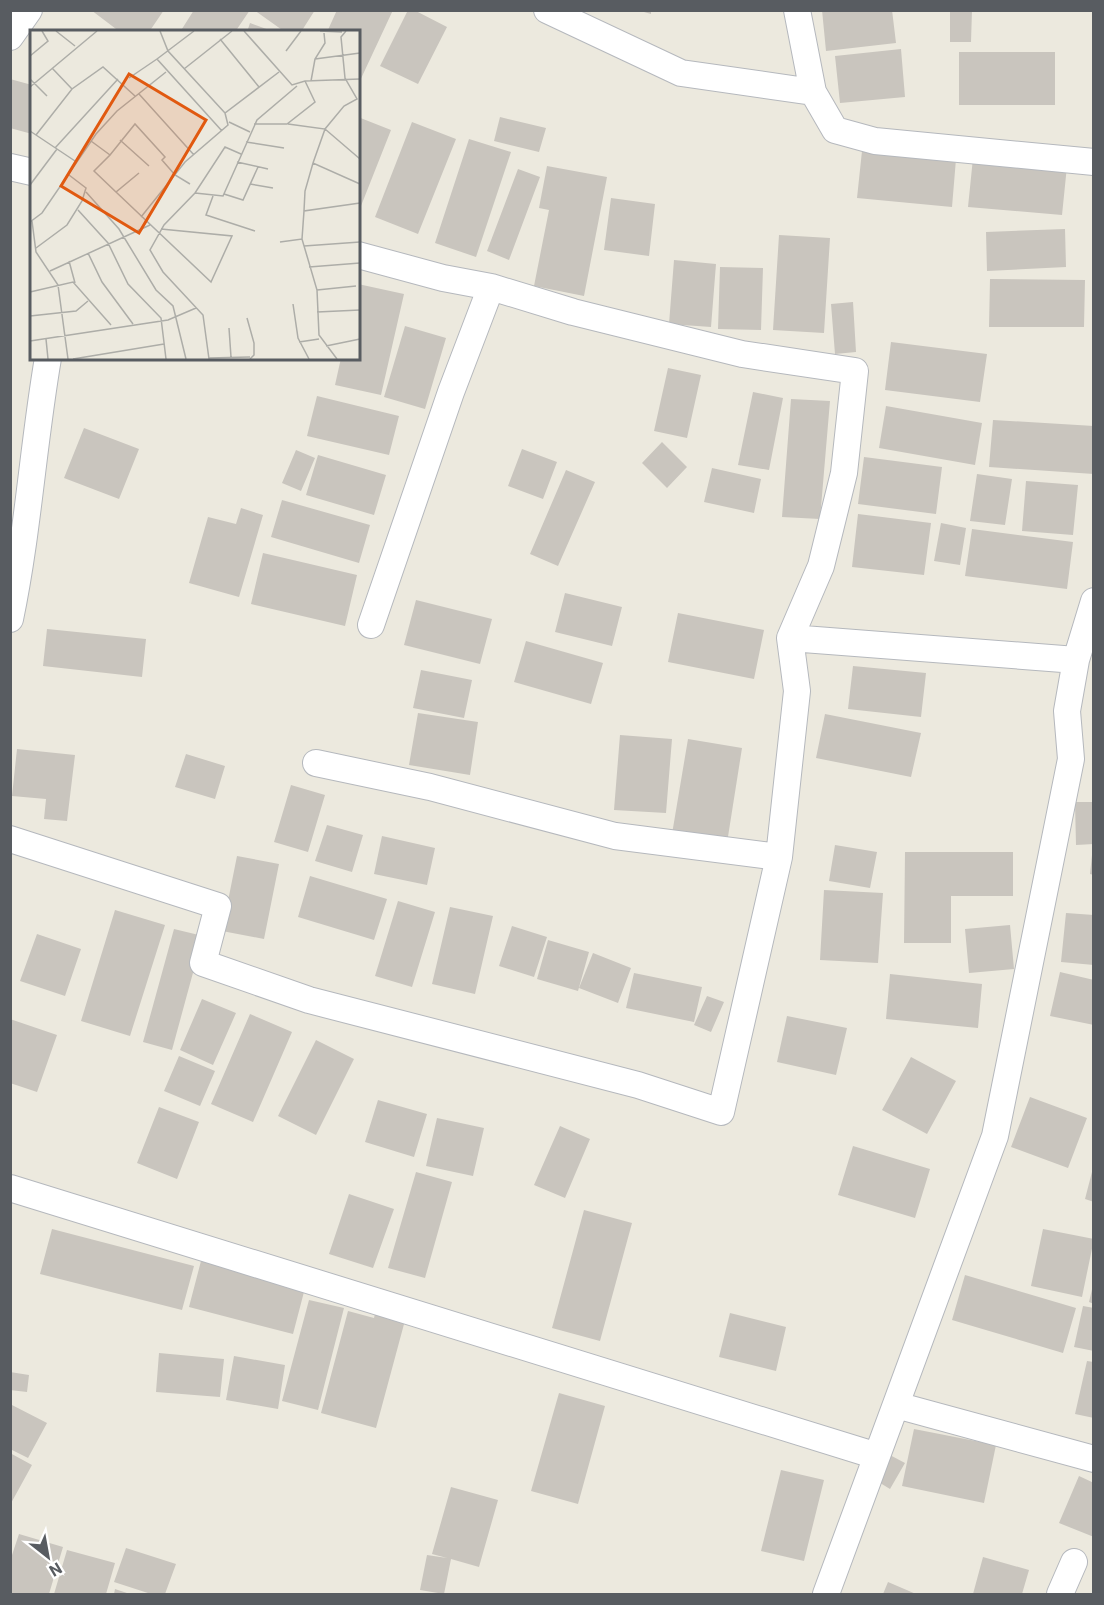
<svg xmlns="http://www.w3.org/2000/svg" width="1104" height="1605" font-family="Roboto,sans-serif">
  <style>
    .building { fill: #c9c5be }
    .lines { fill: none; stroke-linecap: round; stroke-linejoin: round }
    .minor-casing { stroke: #b5b8bd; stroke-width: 28 }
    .minor { stroke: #fff; stroke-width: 26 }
    .inset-road { fill: none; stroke: #adada8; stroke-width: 1.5 }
    .view { fill: #e15910; fill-opacity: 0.15; stroke: #e15910; stroke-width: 3 }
    .inset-edge { fill: none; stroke: #585c61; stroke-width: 3 }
  </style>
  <rect width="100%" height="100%" fill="#ece9de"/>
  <path class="building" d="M 91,10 L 164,10 L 149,32 L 120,32 Z
    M 194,10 L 250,10 L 235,32 L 180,32 Z
    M 254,10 L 315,10 L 301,32 L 285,32 Z
    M 337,10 L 393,10 L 358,85 L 358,32 L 327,32 Z
    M 408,10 L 414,10 L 447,27 L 418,84 L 380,66 Z
    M 637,10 L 651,10 L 651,14 Z
    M 822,10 L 892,10 L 896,43 L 826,51 Z
    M 950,10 L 972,10 L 971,42 L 950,42 Z
    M 250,23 L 272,31 L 272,32 L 247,32 Z
    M 901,49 L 905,97 L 840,103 L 835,56 Z
    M 959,52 L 1055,52 L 1055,105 L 959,105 Z
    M 10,79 L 32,85 L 32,134 L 10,128 Z
    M 358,117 L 391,130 L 359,211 L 358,211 Z
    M 500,117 L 546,128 L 539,152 L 494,141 Z
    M 412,122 L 456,139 L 418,234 L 375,217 Z
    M 469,139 L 511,152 L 476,257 L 435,243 Z
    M 862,151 L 956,159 L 952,207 L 857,198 Z
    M 973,158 L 1067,166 L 1062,215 L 968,207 Z
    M 547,166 L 607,177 L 584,296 L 534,286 L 549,210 L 539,208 Z
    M 518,169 L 540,177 L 509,260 L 487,251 Z
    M 611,198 L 655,204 L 649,256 L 604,250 Z
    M 1065,229 L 1066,267 L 987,271 L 986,232 Z
    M 779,235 L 830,238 L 824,333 L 773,330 Z
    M 674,260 L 716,264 L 711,327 L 669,324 Z
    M 720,267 L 763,268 L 761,330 L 718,329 Z
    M 990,279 L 1085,280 L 1084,327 L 989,327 Z
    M 358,284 L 404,294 L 381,395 L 335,385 L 341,358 L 358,358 Z
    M 853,302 L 856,352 L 835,354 L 831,304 Z
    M 405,326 L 446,338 L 425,409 L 384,397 Z
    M 891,342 L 987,354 L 980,402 L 885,390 Z
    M 668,368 L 701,375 L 687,438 L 654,431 Z
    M 753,392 L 783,398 L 769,470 L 738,465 Z
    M 317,396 L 399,416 L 389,455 L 307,436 Z
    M 791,399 L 830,401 L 820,519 L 782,517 Z
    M 886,406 L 982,423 L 975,465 L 879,448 Z
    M 993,420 L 1094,426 L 1094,474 L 989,467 Z
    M 84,428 L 139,449 L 119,499 L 64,478 Z
    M 662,442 L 687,467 L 667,488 L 642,463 Z
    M 522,449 L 557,462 L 543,499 L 508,486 Z
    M 296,450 L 315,458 L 301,491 L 282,483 Z
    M 318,455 L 386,475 L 374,515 L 306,495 Z
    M 864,457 L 942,467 L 936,514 L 858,504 Z
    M 712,468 L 761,479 L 754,513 L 704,502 Z
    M 566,470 L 595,482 L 558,566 L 530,554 Z
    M 977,474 L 1012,479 L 1005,525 L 970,521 Z
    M 1026,481 L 1078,485 L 1073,535 L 1022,531 Z
    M 282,500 L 370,525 L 359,563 L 271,537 Z
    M 241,508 L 263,515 L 239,597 L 189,583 L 208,517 L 236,524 Z
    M 858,514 L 931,523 L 924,575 L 852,567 Z
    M 941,523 L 966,528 L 960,565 L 934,561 Z
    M 972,529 L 1073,542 L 1067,589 L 965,576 Z
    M 263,553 L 357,575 L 345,626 L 251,604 Z
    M 565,593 L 622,607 L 612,646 L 555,632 Z
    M 416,600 L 492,619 L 480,664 L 404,645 Z
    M 678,613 L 764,630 L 754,679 L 668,662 Z
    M 47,629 L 146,639 L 142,677 L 43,666 Z
    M 526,641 L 603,663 L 591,704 L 514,682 Z
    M 853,666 L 926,673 L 921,717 L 848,709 Z
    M 421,670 L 472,680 L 464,718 L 413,708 Z
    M 418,713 L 478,722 L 470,775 L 409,765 Z
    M 825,714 L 921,733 L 911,777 L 816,758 Z
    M 620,735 L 672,739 L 666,813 L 614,810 Z
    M 688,739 L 742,748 L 727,843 L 672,834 Z
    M 17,749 L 75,755 L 67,821 L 44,819 L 46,799 L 12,796 Z
    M 186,754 L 225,766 L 215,799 L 175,787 Z
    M 291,785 L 325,795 L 308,852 L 274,842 Z
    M 1075,802 L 1094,802 L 1094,844 L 1076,845 Z
    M 327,825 L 363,835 L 352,872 L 315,861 Z
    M 382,836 L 435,848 L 427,885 L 374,874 Z
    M 835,845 L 877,852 L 870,888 L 829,881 Z
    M 905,852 L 1013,852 L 1013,896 L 951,896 L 951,943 L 904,943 Z
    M 1092,855 L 1094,855 L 1094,875 L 1090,874 Z
    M 237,856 L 279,864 L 264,939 L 222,931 Z
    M 310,876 L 387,899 L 374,940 L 298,917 Z
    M 824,890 L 883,893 L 878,963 L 820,960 Z
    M 398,901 L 435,912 L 412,987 L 375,976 Z
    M 450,907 L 493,916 L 475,994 L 432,984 Z
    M 115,910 L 165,925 L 130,1036 L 81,1021 Z
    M 1066,913 L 1094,915 L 1094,965 L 1061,962 Z
    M 1010,925 L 1014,969 L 969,973 L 965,929 Z
    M 512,926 L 547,937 L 534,977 L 499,966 Z
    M 174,929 L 203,936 L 172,1050 L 143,1042 Z
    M 37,934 L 81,949 L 65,996 L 20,981 Z
    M 548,940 L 589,952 L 578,991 L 537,979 Z
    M 593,953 L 631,968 L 618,1003 L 579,988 Z
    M 1060,972 L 1094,980 L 1094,1025 L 1050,1016 Z
    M 634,973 L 702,987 L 694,1022 L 626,1008 Z
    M 890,974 L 982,984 L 978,1028 L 886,1019 Z
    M 707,996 L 724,1002 L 711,1032 L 694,1025 Z
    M 202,999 L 236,1013 L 213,1065 L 180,1050 Z
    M 250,1014 L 292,1032 L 253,1122 L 211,1104 Z
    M 787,1016 L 847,1028 L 836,1075 L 777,1062 Z
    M 10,1019 L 57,1035 L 37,1092 L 10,1083 Z
    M 316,1040 L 354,1059 L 316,1135 L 278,1116 Z
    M 179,1056 L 215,1071 L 200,1106 L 164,1091 Z
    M 911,1057 L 956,1081 L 927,1134 L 882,1110 Z
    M 1030,1097 L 1087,1118 L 1068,1168 L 1011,1147 Z
    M 378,1100 L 427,1114 L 414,1157 L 365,1142 Z
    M 159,1107 L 199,1122 L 177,1179 L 137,1163 Z
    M 437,1118 L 484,1128 L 473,1176 L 426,1166 Z
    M 560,1126 L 590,1139 L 565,1198 L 534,1185 Z
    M 853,1146 L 930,1169 L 915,1218 L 838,1195 Z
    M 1093,1168 L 1094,1168 L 1094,1202 L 1085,1199 Z
    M 416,1172 L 452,1182 L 425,1278 L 388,1268 Z
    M 349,1194 L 394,1209 L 373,1268 L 329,1254 Z
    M 584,1210 L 632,1223 L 600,1341 L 552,1328 Z
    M 52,1229 L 194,1266 L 182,1310 L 40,1274 Z
    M 1043,1229 L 1094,1239 L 1082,1297 L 1031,1286 Z
    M 201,1261 L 305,1288 L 293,1334 L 189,1307 Z
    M 965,1275 L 1076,1308 L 1063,1353 L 952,1320 Z
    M 1093,1285 L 1094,1285 L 1094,1304 L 1089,1302 Z
    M 309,1300 L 344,1308 L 318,1410 L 282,1401 Z
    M 377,1305 L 407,1313 L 376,1428 L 321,1413 L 348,1311 L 374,1318 Z
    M 1083,1306 L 1094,1308 L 1094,1351 L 1074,1347 Z
    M 730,1313 L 786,1327 L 776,1371 L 719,1357 Z
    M 159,1353 L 224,1359 L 220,1397 L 156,1392 Z
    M 234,1356 L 285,1365 L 278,1409 L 226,1400 Z
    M 1087,1361 L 1094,1362 L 1094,1418 L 1075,1414 Z
    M 10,1372 L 29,1375 L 27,1392 L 10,1390 Z
    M 559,1393 L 605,1406 L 578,1504 L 531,1491 Z
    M 10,1404 L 47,1423 L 28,1458 L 10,1449 Z
    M 914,1429 L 996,1445 L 984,1503 L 902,1486 Z
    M 10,1453 L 32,1465 L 10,1505 Z
    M 886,1453 L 905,1463 L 890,1489 L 872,1478 Z
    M 781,1470 L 824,1480 L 804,1561 L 761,1551 Z
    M 1079,1476 L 1094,1483 L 1094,1537 L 1059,1523 Z
    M 451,1487 L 498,1500 L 479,1567 L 451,1559 L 444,1594 L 420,1590 L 427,1555 L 447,1558 L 432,1554 Z
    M 19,1534 L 63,1547 L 49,1594 L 10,1594 L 10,1561 Z
    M 126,1548 L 176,1564 L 165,1594 L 151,1594 L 114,1582 Z
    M 67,1550 L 115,1563 L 106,1594 L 54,1594 Z
    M 983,1557 L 1029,1570 L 1022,1594 L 973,1594 Z
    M 888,1582 L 916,1594 L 883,1594 Z
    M 115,1589 L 130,1594 L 114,1594 Z"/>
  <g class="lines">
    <g class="minor-casing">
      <path id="minor" d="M 547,10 L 681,73 L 813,92
        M 797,10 L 813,92 L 835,130 L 875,141 L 1094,162
        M 10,37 L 29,10
        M 10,167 L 32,172
        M 358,255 L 443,278 L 491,287
        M 10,619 C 28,533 33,445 48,358
        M 371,625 L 451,392 L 491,287 L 573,312 L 742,354 L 855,371 L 844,473 L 821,566 L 790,638 L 1076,660
        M 316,763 L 430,787 L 615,836 L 779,857
        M 10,839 L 218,906 L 203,963 L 309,1000 L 638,1085 L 721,1112 L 779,857 L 797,691 L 790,638
        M 10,1188 L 877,1456
        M 896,1405 L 1094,1459
        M 826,1594 L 995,1136 L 1071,759 L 1067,711 L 1076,660 L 1094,601
        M 1060,1594 L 1074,1562"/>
    </g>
    <use href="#minor" class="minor"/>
  </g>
  <g transform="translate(30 30)">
    <rect width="330" height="330" fill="#ece9de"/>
    <path class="inset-road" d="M 26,1 L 45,16M 130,1 L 138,21 L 195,83 L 249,42M 164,1 L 127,29 L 192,101M 214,1 L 262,55 L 275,51 L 330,49M 290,1 L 312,2M 316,1 L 311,7 L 315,48 L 327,69 L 314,76 L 295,99 L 330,129M 190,9 L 229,57M 256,21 L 271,1M 0,26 L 18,11 L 12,1M 285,29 L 330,23M 22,38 L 42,59M 154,39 L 202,1M 99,48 L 127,29M 0,49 L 17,66M 281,51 L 285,29 L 295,13 L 294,3M 0,57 L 67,1M 109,64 L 164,125M 199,92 L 220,102M 224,94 L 257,94 L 285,72 L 275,51M 258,94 L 295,99 L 283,133M 0,101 L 45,131M 6,105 L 42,59 L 73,37 L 105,66M 90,110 L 119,136M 61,111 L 80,125 L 64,141 L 86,162 L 109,143M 216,112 L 254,118M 25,118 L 88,49M 80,125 L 105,94 L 135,127 L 132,130 L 145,145 L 160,154M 207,132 L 238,139M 220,154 L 243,158M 0,155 L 27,119M 56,162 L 89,199 L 126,260 L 143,276 L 156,329M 86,162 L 181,252 L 202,206 L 131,199M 165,163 L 193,166 L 227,90 L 267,56M 194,164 L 213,170 L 228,137M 183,166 L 176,185 L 225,201M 48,180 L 78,213 L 98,254 L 131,288 L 136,329M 274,181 L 275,161 L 283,133 L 330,154M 111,187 L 155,132 L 198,95 L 195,83M 2,191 L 6,222 L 28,255 L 38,329M 0,192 L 12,183 L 66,104 L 87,81 L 136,42M 272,209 L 274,181 L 330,173M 250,212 L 272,209 L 287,260 L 289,305 L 307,329M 274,216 L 330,212M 6,218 L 37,195 L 52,171 L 56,158 L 39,145M 58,223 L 72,252 L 103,294M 39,231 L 45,253M 279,237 L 330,233M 20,241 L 120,195M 287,260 L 326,256M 0,262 L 43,252 L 81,295M 263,274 L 268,308 L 279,329M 287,282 L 330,280M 0,286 L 46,281 L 58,271M 217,288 L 224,313 L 224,325 L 220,329M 199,298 L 201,327M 16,309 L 18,329M 0,311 L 138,290 L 166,278M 269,312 L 289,309M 296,316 L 330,309M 179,328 L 220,327M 43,329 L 134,314M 179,329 L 173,285 L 133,242 L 120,220 L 134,195 L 165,163 L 195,117 L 211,124"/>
    <path class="view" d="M 99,44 L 176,90 L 109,203 L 31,156 Z"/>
    <rect width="330" height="330" class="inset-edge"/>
  </g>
  <rect width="1104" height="1605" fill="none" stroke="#585c61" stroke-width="24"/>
  <g transform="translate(48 1557) rotate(149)" stroke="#ffffff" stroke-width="4.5" paint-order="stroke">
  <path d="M0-4.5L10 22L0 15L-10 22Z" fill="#585c61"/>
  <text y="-9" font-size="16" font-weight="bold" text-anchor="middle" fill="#585c61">N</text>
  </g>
</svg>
